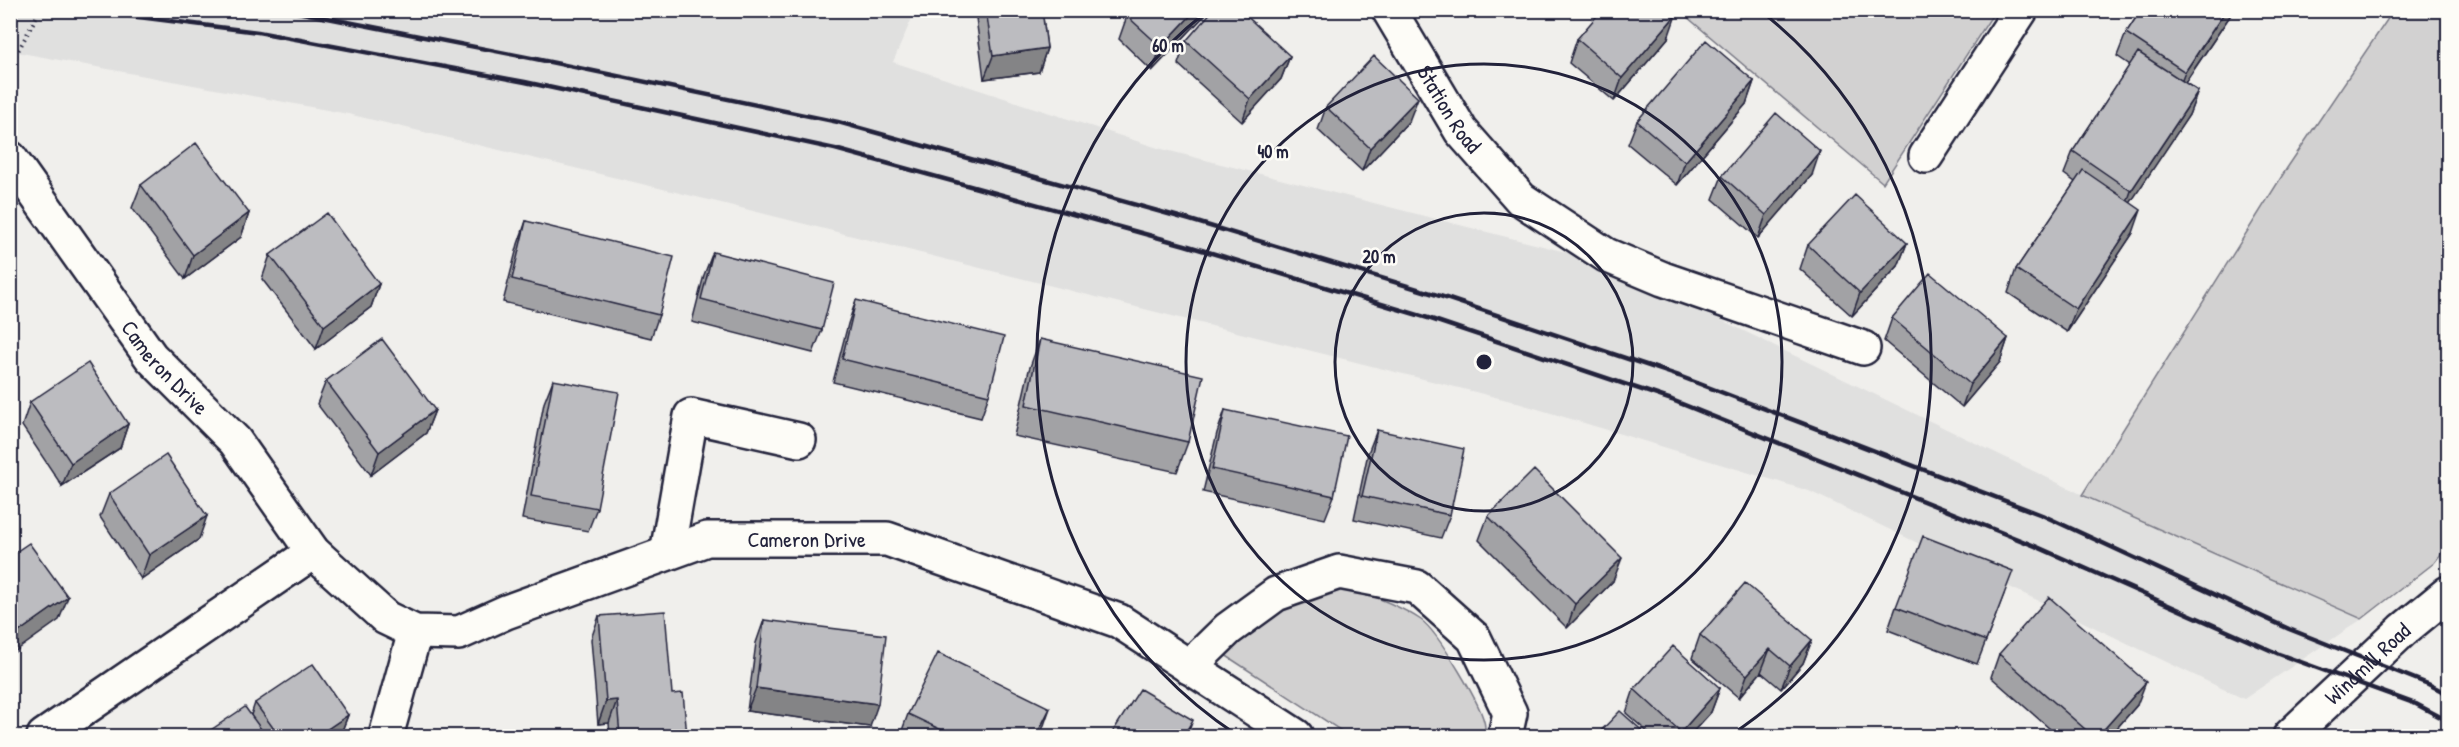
<svg xmlns="http://www.w3.org/2000/svg" width="2459" height="747" font-family="'Patrick Hand',sans-serif">
  <style>
    .built { fill: #e0e0df }
    .green { fill: #d2d1d1; stroke: #7a7a86; stroke-width: 1.5 }
    .lines { fill: none; stroke-linecap: round; stroke-linejoin: round }
    .minor-casing { stroke: #22223b; stroke-width: 38 }
    .major-casing { stroke: #22223b; stroke-width: 38 }
    .path { stroke: #22223b; stroke-width: 4; stroke-dasharray: 1.5 4.5; stroke-linecap: butt }
    .minor { stroke: #fdfcf7; stroke-width: 33 }
    .major { stroke: #fdfcf7; stroke-width: 33 }
    .rail { stroke: #22223b; stroke-width: 4.5 }
    .wall { fill: #a2a2a5; stroke: #22223b; stroke-width: 1.5 }
    .shaded-wall { fill: #848486; stroke: #22223b; stroke-width: 1.5 }
    .building { fill: #bcbcc0; stroke: #22223b; stroke-width: 1.5 }
    .ring { fill: none; stroke: #22223b; stroke-width: 3 }
    .labels { text-anchor: middle; dominant-baseline: central; stroke-width: 5; stroke-linejoin: round; paint-order: stroke }
    .street-label { font-size: 22px; fill: #22223b; stroke: #fdfcf7 }
    .centre { fill: #22223b; stroke: #fdfcf7; stroke-width: 3 }
    .ring-label { font-size: 18px; text-anchor: middle; font-weight: bold; fill: #22223b; stroke: #fdfcf7; stroke-width: 5; stroke-linejoin: round; paint-order: stroke }
  </style>
  <rect width="100%" height="100%" fill="#f0efec"/>
  <filter id="ink" filterUnits="userSpaceOnUse"><feTurbulence type="fractalNoise" baseFrequency=".0167" numOctaves="2"/><feDisplacementMap in="SourceGraphic" scale="12" xChannelSelector="R" yChannelSelector="G"/><feConvolveMatrix kernelMatrix="1 2 1 2 8 2 1 2 1" color-interpolation-filters="sRGB"/></filter>
  <g filter="url(#ink)">
    <path class="built" d="M 10,11 L 915,11 L 893,62 L 1158,148 L 1597,260 L 2083,495 L 2362,619 L 2244,699 L 1809,491 L 1511,401 L 705,199 L 348,114 L 11,51 Z"/>
    <path class="green" d="M 1680,11 L 1995,11 L 1883,183 Z
      M 2393,11 L 2448,11 L 2448,545 L 2434,563 L 2362,619 L 2082,495 L 2287,168 Z
      M 1349,588 C 1374,596 1399,605 1421,620 C 1437,631 1484,708 1485,727 C 1485,730 1484,733 1484,736 L 1349,736 L 1222,653 L 1265,608 L 1306,594 Z"/>
    <g class="lines">
      <g class="minor-casing">
        <g id="minor">
          <path id="s1" d="M 1389,10 L 1461,131 L 1521,199 L 1606,255 L 1663,279 L 1863,348"/>
          <path d="M 1926,156 L 2021,10"/>
          <path id="s2" d="M 10,158 L 151,357 L 235,441 L 313,552 L 386,618 L 415,632 L 459,633 L 506,612 L 707,539 L 887,539 L 1119,621 L 1296,736"/>
          <path d="M 667,553 L 691,416 L 799,440"/>
          <path d="M 1189,667 L 1228,629 L 1276,594 L 1339,572 L 1417,587 L 1474,638 L 1510,713 L 1505,736"/>
          <path d="M 44,736 L 313,552"/>
          <path d="M 386,736 L 415,632"/>
        </g>
      </g>
      <g class="major-casing">
        <g id="major">
          <path id="s3" d="M 2290,736 L 2403,630 L 2448,593"/>
        </g>
      </g>
      <path class="path" d="M 10,66 L 40,10"/>
      <use href="#minor" class="minor"/>
      <use href="#major" class="major"/>
      <path class="rail" d="M 83,10 L 258,32 L 525,82 L 835,149 L 1185,245 L 1428,318 L 1672,400 L 2035,546 L 2279,654 L 2416,704 L 2448,721
        M 287,10 L 531,58 L 838,122 L 1190,220 L 1434,294 L 1679,376 L 2042,515 L 2289,629 L 2428,684 L 2448,694"/>
    </g>
    <path class="wall" d="M 975,10 L 1042,10 L 1047,48 L 1039,72 L 984,79 Z
      M 2141,10 L 2234,10 L 2185,83 L 2198,91 L 2189,115 L 2130,202 L 2133,233 L 2067,332 L 2008,293 L 2016,269 L 2075,182 L 2064,174 L 2073,151 L 2130,65 L 2117,56 L 2126,33 Z
      M 1205,15 L 1152,71 L 1119,39 L 1127,16 Z
      M 1668,38 L 1614,101 L 1569,63 L 1577,39 Z
      M 1186,41 L 1290,56 L 1281,79 L 1242,122 L 1178,64 Z
      M 1754,81 L 1746,104 L 1677,185 L 1628,144 L 1637,121 Z
      M 1326,107 L 1409,121 L 1362,171 L 1318,130 Z
      M 1812,175 L 1758,238 L 1713,199 L 1722,176 Z
      M 141,185 L 249,213 L 241,237 L 185,279 L 132,208 Z
      M 526,221 L 659,315 L 651,338 L 503,302 L 518,244 Z
      M 1907,243 L 1898,266 L 1852,316 L 1800,269 L 1808,245 Z
      M 713,252 L 822,330 L 813,353 L 692,322 L 704,275 Z
      M 270,255 L 379,284 L 371,307 L 316,349 L 262,279 Z
      M 856,300 L 989,395 L 981,418 L 833,382 L 848,324 Z
      M 1892,318 L 2008,338 L 2000,362 L 1962,407 L 1884,341 Z
      M 1040,339 L 1188,442 L 1177,472 L 1014,436 L 1029,370 Z
      M 553,380 L 597,508 L 588,531 L 522,519 L 544,403 Z
      M 326,381 L 435,410 L 426,433 L 371,475 L 317,404 Z
      M 30,402 L 128,424 L 120,448 L 62,486 L 22,426 Z
      M 1225,410 L 1334,496 L 1325,519 L 1203,492 L 1217,433 Z
      M 1377,430 L 1450,515 L 1441,538 L 1354,519 L 1368,453 Z
      M 109,494 L 199,539 L 141,579 L 100,517 Z
      M 1488,516 L 1613,581 L 1567,628 L 1479,540 Z
      M 2004,594 L 1977,664 L 1888,630 L 1896,607 Z
      M 599,616 L 672,694 L 687,736 L 610,736 L 609,723 L 598,724 L 591,639 Z
      M 764,620 L 870,727 L 747,711 L 756,643 Z
      M 1700,635 L 1812,640 L 1803,663 L 1781,689 L 1761,672 L 1739,698 L 1692,658 Z
      M 1999,654 L 2137,705 L 2110,736 L 2058,736 L 1991,677 Z
      M 1720,688 L 1711,712 L 1689,736 L 1652,736 L 1626,713 L 1634,689 Z
      M 255,703 L 348,715 L 340,736 L 202,736 L 251,715 Z
      M 908,714 L 1042,731 L 1039,736 L 900,736 Z"/>
    <path class="shaded-wall" d="M 1196,10 L 1207,10 L 1205,15 L 1152,71 L 1161,47 Z
      M 2226,10 L 2234,10 L 2176,96 L 2185,72 Z
      M 1676,15 L 1668,38 L 1614,101 L 1622,78 Z
      M 1047,48 L 1039,72 L 984,79 L 993,56 Z
      M 1290,56 L 1281,79 L 1242,122 L 1250,99 Z
      M 1754,81 L 1746,104 L 1677,185 L 1685,162 Z
      M 2198,91 L 2189,115 L 2123,214 L 2131,191 Z
      M 1418,98 L 1409,121 L 1362,171 L 1370,148 Z
      M 1820,151 L 1812,175 L 1758,238 L 1766,215 Z
      M 2141,210 L 2133,233 L 2067,332 L 2076,309 Z
      M 249,213 L 241,237 L 185,279 L 193,255 Z
      M 1907,243 L 1898,266 L 1852,316 L 1860,293 Z
      M 379,284 L 371,307 L 316,349 L 324,326 Z
      M 2008,338 L 2000,362 L 1962,407 L 1970,384 Z
      M 435,410 L 426,433 L 371,475 L 379,452 Z
      M 128,424 L 120,448 L 62,486 L 71,463 Z
      M 207,516 L 199,539 L 141,579 L 149,555 Z
      M 1622,558 L 1613,581 L 1567,628 L 1575,604 Z
      M 68,597 L 59,620 L 10,655 L 10,638 Z
      M 1812,640 L 1803,663 L 1781,689 L 1790,666 Z
      M 1770,649 L 1761,672 L 1739,698 L 1747,675 Z
      M 2146,682 L 2137,705 L 2110,736 L 2098,736 Z
      M 756,688 L 878,704 L 870,727 L 747,711 Z
      M 1720,688 L 1711,712 L 1689,736 L 1679,736 L 1681,732 Z
      M 617,700 L 609,723 L 598,724 L 606,701 Z
      M 1050,708 L 1042,731 L 1039,736 L 1036,736 Z
      M 348,715 L 340,736 L 317,736 Z
      M 1193,720 L 1187,736 L 1183,736 Z"/>
    <path class="building" d="M 986,10 L 1042,10 L 1047,48 L 993,56 Z
      M 1132,10 L 1196,10 L 1161,47 L 1127,16 Z
      M 1213,10 L 1240,10 L 1290,56 L 1250,99 L 1186,41 Z
      M 1602,10 L 1671,10 L 1676,15 L 1622,78 L 1577,39 Z
      M 2141,10 L 2226,10 L 2185,72 L 2126,33 Z
      M 1706,40 L 1754,81 L 1685,162 L 1637,121 Z
      M 2138,52 L 2198,91 L 2131,191 L 2073,151 Z
      M 1374,56 L 1418,98 L 1370,148 L 1326,107 Z
      M 1776,113 L 1820,151 L 1766,215 L 1722,176 Z
      M 196,143 L 249,213 L 193,255 L 141,185 Z
      M 2083,170 L 2141,210 L 2076,309 L 2016,269 Z
      M 1855,195 L 1907,243 L 1860,293 L 1808,245 Z
      M 327,213 L 379,284 L 324,326 L 270,255 Z
      M 526,221 L 674,257 L 659,315 L 512,279 Z
      M 713,252 L 834,283 L 822,330 L 701,299 Z
      M 1930,273 L 2008,338 L 1970,384 L 1892,318 Z
      M 856,300 L 1004,337 L 989,395 L 842,359 Z
      M 382,339 L 435,410 L 379,452 L 326,381 Z
      M 1040,339 L 1203,376 L 1188,442 L 1026,405 Z
      M 88,363 L 128,424 L 71,463 L 30,402 Z
      M 553,380 L 619,392 L 597,508 L 531,496 Z
      M 1225,410 L 1347,436 L 1334,496 L 1212,469 Z
      M 1377,430 L 1464,449 L 1450,515 L 1362,496 Z
      M 166,455 L 207,516 L 149,555 L 109,494 Z
      M 1534,470 L 1622,558 L 1575,604 L 1488,516 Z
      M 1923,536 L 2013,571 L 1986,641 L 1896,607 Z
      M 29,543 L 68,597 L 10,638 L 10,556 Z
      M 1745,583 L 1812,640 L 1790,666 L 1770,649 L 1747,675 L 1700,635 Z
      M 2049,597 L 2146,682 L 2098,736 L 2093,736 L 1999,654 Z
      M 665,611 L 672,694 L 683,693 L 687,736 L 620,736 L 617,700 L 606,701 L 599,616 Z
      M 764,620 L 886,635 L 878,704 L 756,688 Z
      M 1673,646 L 1720,688 L 1681,732 L 1634,689 Z
      M 938,653 L 1050,708 L 1036,736 L 954,736 L 908,714 Z
      M 313,664 L 348,715 L 317,736 L 279,736 L 255,703 Z
      M 1140,689 L 1193,720 L 1183,736 L 1110,736 Z
      M 245,707 L 266,736 L 202,736 Z
      M 1620,711 L 1648,736 L 1596,736 Z"/>
  </g>
  <g class="ring">
    <circle cx="1484" cy="362" r="149"/>
    <circle cx="1484" cy="362" r="298"/>
    <path d="M1237 735A447 447 0 0 1 1206 12M1762 12A447 447 0 0 1 1731 735"/>
  </g>
  <g class="labels">
    <g class="street-label">
      <text stroke="none"><textPath href="#s1" startOffset="116">Station Road</textPath></text>
      <text stroke="none"><textPath href="#s2" startOffset="261">Cameron Drive</textPath></text>
      <text stroke="none"><textPath href="#s2" startOffset="1038">Cameron Drive</textPath></text>
      <text stroke="none"><textPath href="#s3" startOffset="106">Windmill Road</textPath></text>
    </g>
  </g>
  <circle cx="1484" cy="362" r="9" class="centre"/>
  <g class="ring-label">
    <text x="1168" y="52">60 m</text>
    <text x="1273" y="158">40 m</text>
    <text x="1379" y="263">20 m</text>
  </g>
  <rect width="2459" height="747" fill="none" stroke="#fdfcf7" stroke-width="36"/>
  <rect x="18" y="18" width="2423" height="711" fill="none" stroke="#22223b" stroke-width="2" filter="url(#ink)"/>
</svg>
